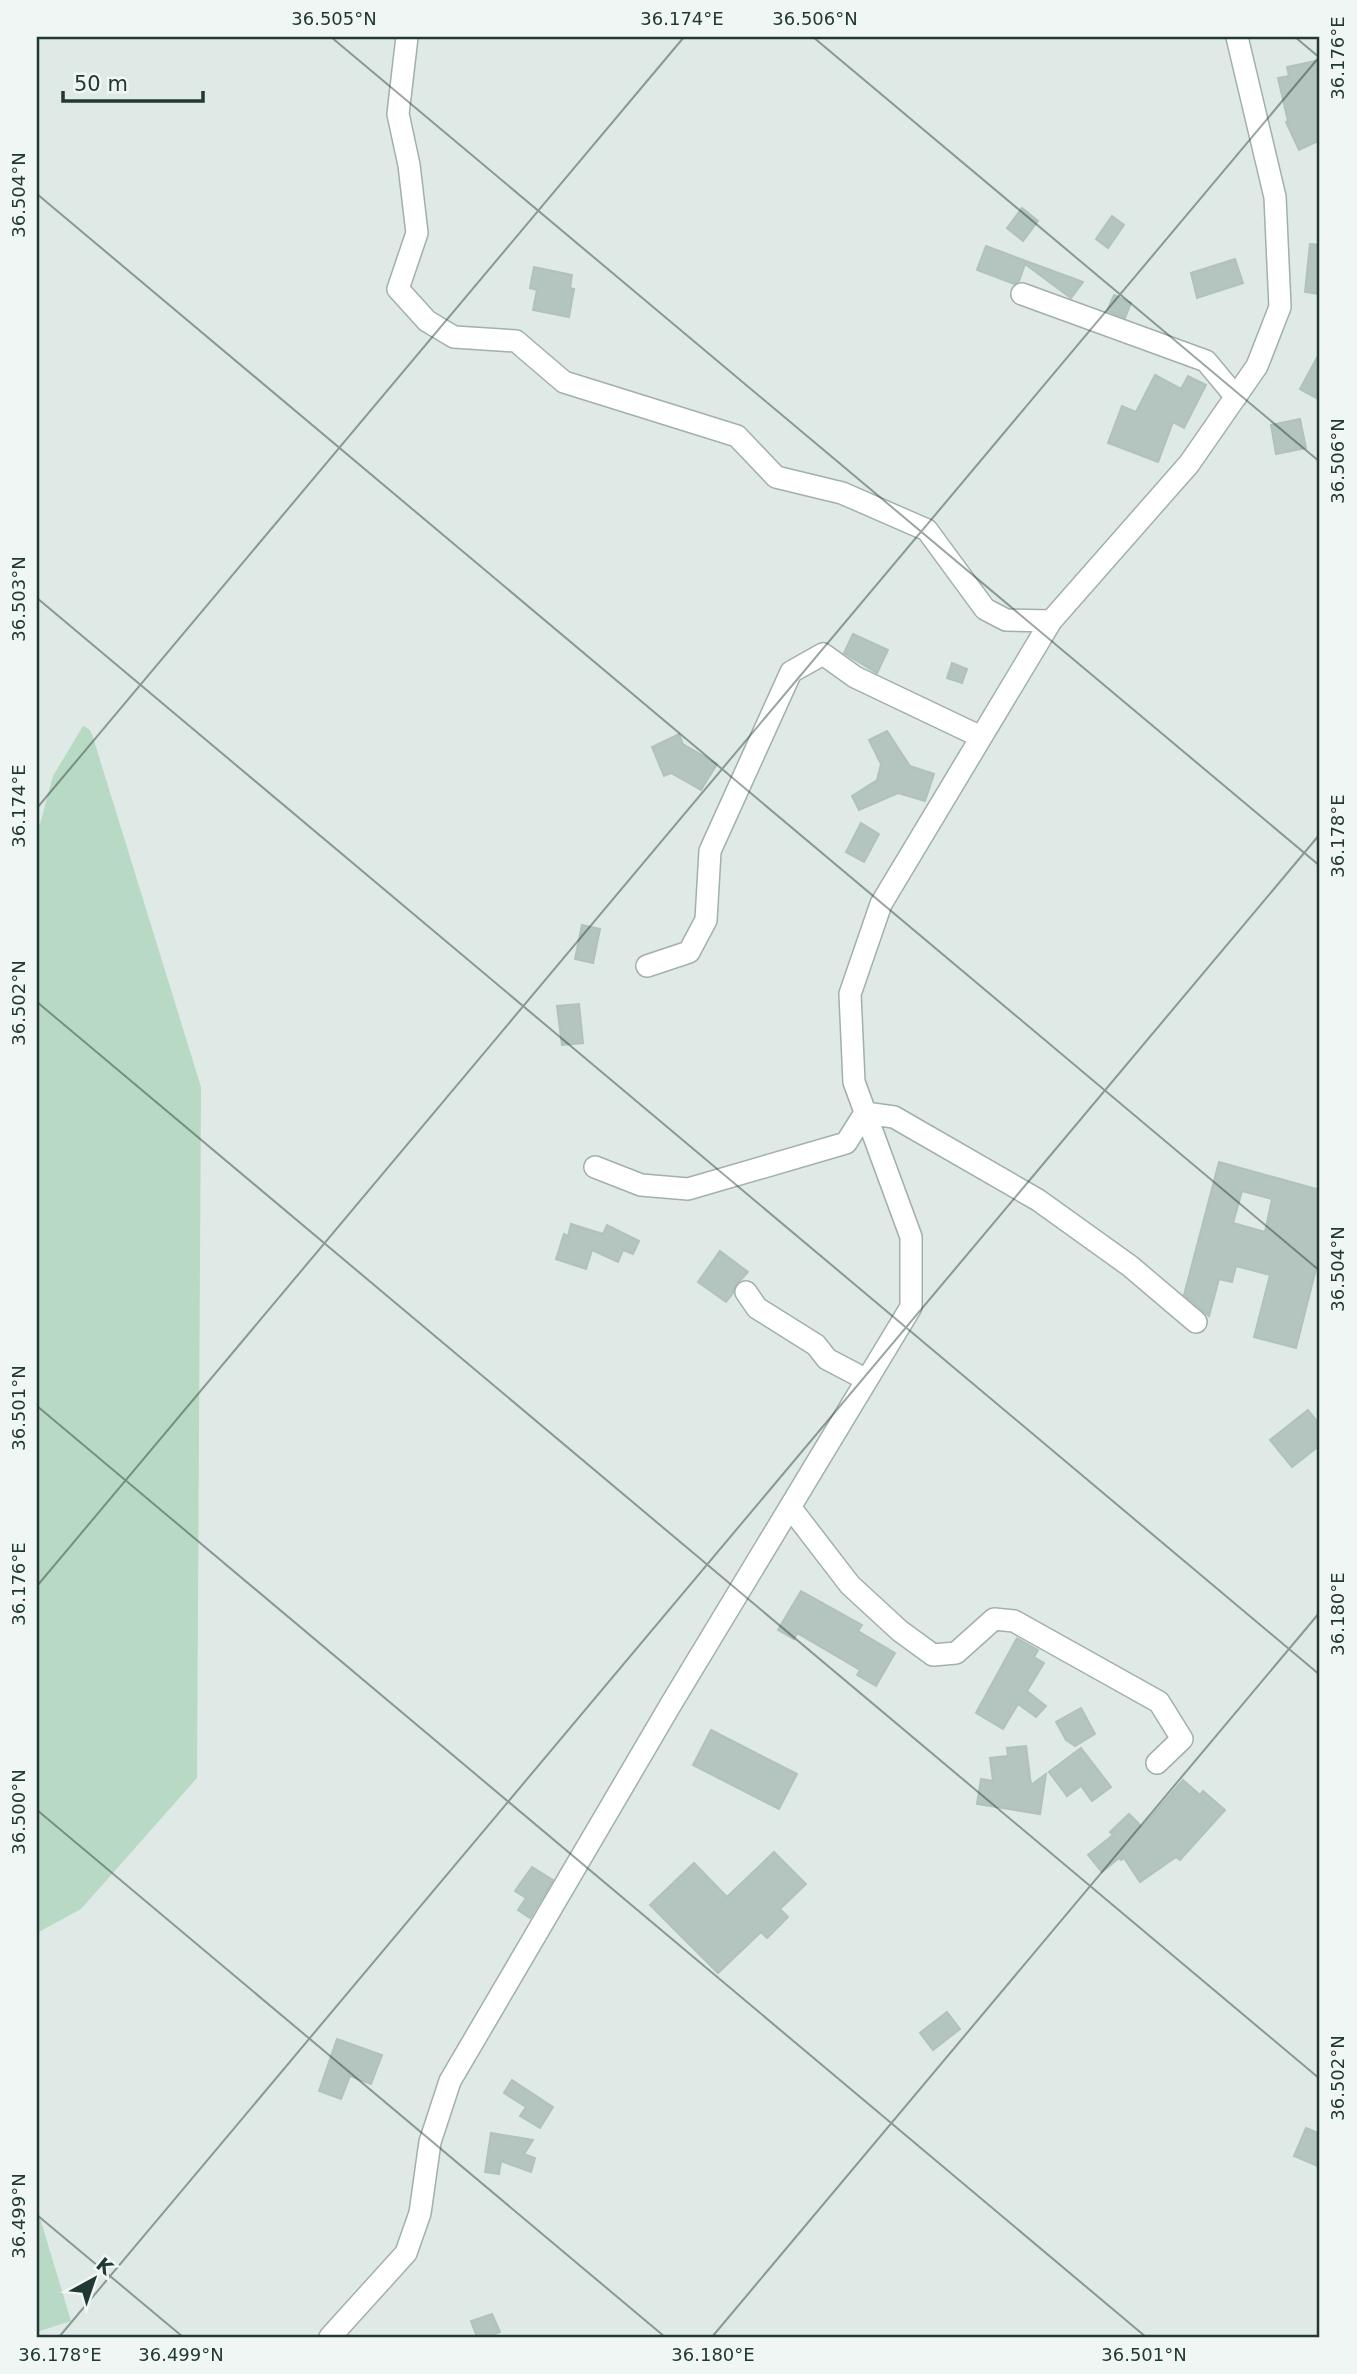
<svg xmlns="http://www.w3.org/2000/svg" width="1357" height="2374" font-family="'DejaVu Sans',sans-serif">
  <style>
    .green { fill: #b8dac5 }
    .building { fill: #b4c4bf; stroke: #b1c2bd; stroke-width: 2; fill-rule: evenodd }
    .lines { fill: none; stroke-linecap: round; stroke-linejoin: round }
    .minor-casing { stroke: #a2b0ad; stroke-width: 24 }
    .minor { stroke: #fff; stroke-width: 21 }
    .ticks { fill: none; stroke: #213834; stroke-width: 2; stroke-opacity: 0.45 }
    .neatline { fill: none; stroke: #213834; stroke-width: 2.5 }
    .ticks-label { font-size: 18px; text-anchor: middle; fill: #213834 }
  </style>
  <rect width="100%" height="100%" fill="#dfe9e6"/>
  <path class="green" d="M 83,726 L 89,729 L 92,734 L 201,1087 L 197,1778 L 81,1909 L 37,1933 L 37,827 L 40,824 L 53,776 Z
    M 37,2208 L 71,2321 L 37,2332 Z"/>
  <path class="building" d="M 1320,60 L 1320,140 L 1299,150 L 1286,122 L 1288,121 L 1278,78 L 1289,76 L 1287,67 Z
    M 1022,208 L 1038,221 L 1023,241 L 1007,228 Z
    M 1112,216 L 1124,225 L 1108,248 L 1096,239 Z
    M 1310,244 L 1320,245 L 1320,294 L 1305,292 Z
    M 986,246 L 1026,261 L 1083,282 L 1071,298 L 1025,264 L 1019,281 L 1014,284 L 977,270 Z
    M 1235,259 L 1243,283 L 1197,298 L 1191,273 Z
    M 534,267 L 572,275 L 570,288 L 574,289 L 569,317 L 533,310 L 537,290 L 530,288 Z
    M 1114,295 L 1131,303 L 1125,318 L 1107,311 Z
    M 1320,352 L 1320,400 L 1300,389 Z
    M 1155,375 L 1181,389 L 1188,376 L 1206,385 L 1184,428 L 1173,422 L 1158,462 L 1108,443 L 1122,406 L 1136,412 Z
    M 1300,419 L 1306,448 L 1276,454 L 1271,425 Z
    M 853,634 L 888,650 L 877,673 L 844,653 Z
    M 952,663 L 967,669 L 962,683 L 947,678 Z
    M 887,731 L 910,766 L 934,774 L 925,801 L 898,793 L 859,810 L 852,796 L 877,780 L 881,764 L 869,740 Z
    M 679,734 L 683,744 L 717,764 L 701,790 L 671,773 L 664,776 L 652,747 Z
    M 861,823 L 879,834 L 864,862 L 846,852 Z
    M 582,925 L 600,929 L 593,963 L 575,959 Z
    M 579,1004 L 583,1043 L 562,1045 L 557,1006 Z
    M 1219,1162 L 1320,1190 L 1320,1253 L 1296,1348 L 1254,1337 L 1270,1275 L 1236,1266 L 1232,1282 L 1219,1279 L 1209,1316 L 1184,1295 ZM 1242,1191 L 1272,1199 L 1265,1232 L 1233,1223 Z
    M 571,1224 L 603,1234 L 607,1225 L 639,1241 L 633,1254 L 623,1250 L 618,1262 L 592,1250 L 586,1269 L 556,1259 L 564,1234 L 568,1236 Z
    M 720,1251 L 748,1272 L 735,1286 L 733,1293 L 726,1302 L 698,1282 Z
    M 1308,1410 L 1320,1425 L 1320,1445 L 1292,1467 L 1270,1440 Z
    M 801,1591 L 862,1625 L 858,1631 L 895,1653 L 876,1686 L 857,1675 L 860,1670 L 797,1633 L 794,1639 L 778,1630 Z
    M 1017,1638 L 1038,1650 L 1034,1657 L 1044,1663 L 1027,1691 L 1046,1706 L 1036,1717 L 1018,1704 L 1003,1729 L 976,1713 Z
    M 1081,1708 L 1095,1734 L 1075,1746 L 1066,1740 L 1056,1722 Z
    M 711,1730 L 797,1774 L 779,1809 L 693,1765 Z
    M 1026,1746 L 1031,1785 L 1046,1774 L 1040,1814 L 977,1804 L 981,1779 L 993,1781 L 990,1758 L 1008,1756 L 1007,1748 Z
    M 1081,1748 L 1111,1787 L 1092,1801 L 1081,1786 L 1067,1796 L 1049,1772 Z
    M 1183,1780 L 1200,1795 L 1203,1791 L 1225,1810 L 1180,1860 L 1176,1857 L 1140,1882 L 1124,1858 L 1121,1860 L 1119,1858 L 1102,1872 L 1088,1855 L 1113,1835 L 1110,1832 L 1129,1814 L 1142,1827 Z
    M 774,1852 L 806,1884 L 780,1909 L 788,1917 L 767,1938 L 761,1932 L 718,1973 L 650,1905 L 694,1863 L 727,1897 Z
    M 532,1867 L 553,1880 L 530,1918 L 518,1910 L 526,1898 L 515,1891 Z
    M 947,2012 L 960,2029 L 933,2050 L 920,2033 Z
    M 337,2039 L 382,2055 L 371,2084 L 350,2076 L 341,2099 L 319,2091 Z
    M 512,2080 L 553,2107 L 540,2128 L 520,2116 L 526,2107 L 504,2093 Z
    M 1306,2128 L 1320,2134 L 1320,2167 L 1294,2156 Z
    M 491,2133 L 533,2140 L 524,2154 L 535,2158 L 531,2172 L 501,2161 L 499,2174 L 485,2172 Z
    M 492,2314 L 500,2332 L 487,2337 L 477,2337 L 471,2321 Z"/>
  <g class="lines">
    <g class="minor-casing">
      <path id="minor" d="M 407,37 L 398,114 L 409,165 L 417,233 L 398,289 L 427,321 L 454,337 L 516,341 L 564,382 L 737,436 L 776,477 L 842,493 L 927,530 L 985,609 L 1006,620 L 1051,621
        M 1022,294 L 1206,361 L 1236,397
        M 647,966 L 689,952 L 706,920 L 710,851 L 791,672 L 823,654 L 855,677 L 981,737
        M 595,1167 L 641,1185 L 688,1189 L 846,1143 L 865,1113 L 894,1117 L 1038,1200 L 1130,1266 L 1196,1322
        M 746,1292 L 757,1308 L 816,1345 L 827,1359 L 867,1380
        M 790,1507 L 850,1585 L 900,1631 L 933,1655 L 956,1653 L 994,1619 L 1014,1621 L 1159,1702 L 1182,1739 L 1157,1763
        M 330,2337 L 406,2253 L 420,2213 L 430,2142 L 450,2081 L 671,1704 L 911,1307 L 911,1237 L 854,1082 L 850,994 L 881,904 L 1051,621 L 1189,464 L 1257,366 L 1280,307 L 1275,197 L 1237,37"/>
    </g>
    <use href="#minor" class="minor"/>
  </g>
  <path class="ticks" d="M 331,37 L 1320,866M 813,37 L 1320,462M 1295,37 L 1320,58M 37,194 L 1320,1271M 37,598 L 1320,1675M 37,808 L 684,37M 37,1002 L 1320,2079M 37,1406 L 1146,2337M 37,1586 L 1320,56M 37,1810 L 665,2337M 37,2215 L 183,2337M 59,2337 L 1320,834M 712,2337 L 1320,1612"/>
  <rect width="1357" height="2374" fill="none" stroke="#eff6f3" stroke-width="77"/>
  <g transform="translate(94 2279) rotate(40)" stroke="#eff6f3" stroke-width="5" paint-order="stroke">
  <path d="M0-5L12 26L0 18L-12 26Z" fill="#213834"/>
  <text y="-10" font-size="19" font-weight="bold" text-anchor="middle" fill="#213834">K</text>
  </g>
  <path d="M63 91v10h140v-10" fill="none" stroke="#213834" stroke-width="3.5"/>
  <text x="74" y="91" font-size="21" fill="#213834" stroke="#eff6f3" stroke-width="5" paint-order="stroke">50 m</text>
  <rect x="38" y="38" width="1280" height="2298" class="neatline"/>
  <g class="ticks-label">
    <text x="334" y="25">36.505°N</text>
    <text x="682" y="25">36.174°E</text>
    <text x="815" y="25">36.506°N</text>
    <text transform="translate(1338 58) rotate(-90)" y="6">36.176°E</text>
    <text transform="translate(19 195) rotate(-90)" y="6">36.504°N</text>
    <text transform="translate(1338 461) rotate(-90)" y="6">36.506°N</text>
    <text transform="translate(19 599) rotate(-90)" y="6">36.503°N</text>
    <text transform="translate(19 806) rotate(-90)" y="6">36.174°E</text>
    <text transform="translate(1338 836) rotate(-90)" y="6">36.178°E</text>
    <text transform="translate(19 1003) rotate(-90)" y="6">36.502°N</text>
    <text transform="translate(1338 1269) rotate(-90)" y="6">36.504°N</text>
    <text transform="translate(19 1408) rotate(-90)" y="6">36.501°N</text>
    <text transform="translate(19 1584) rotate(-90)" y="6">36.176°E</text>
    <text transform="translate(1338 1614) rotate(-90)" y="6">36.180°E</text>
    <text transform="translate(19 1812) rotate(-90)" y="6">36.500°N</text>
    <text transform="translate(1338 2078) rotate(-90)" y="6">36.502°N</text>
    <text transform="translate(19 2216) rotate(-90)" y="6">36.499°N</text>
    <text x="60" y="2361">36.178°E</text>
    <text x="181" y="2361">36.499°N</text>
    <text x="713" y="2361">36.180°E</text>
    <text x="1144" y="2361">36.501°N</text>
  </g>
</svg>
